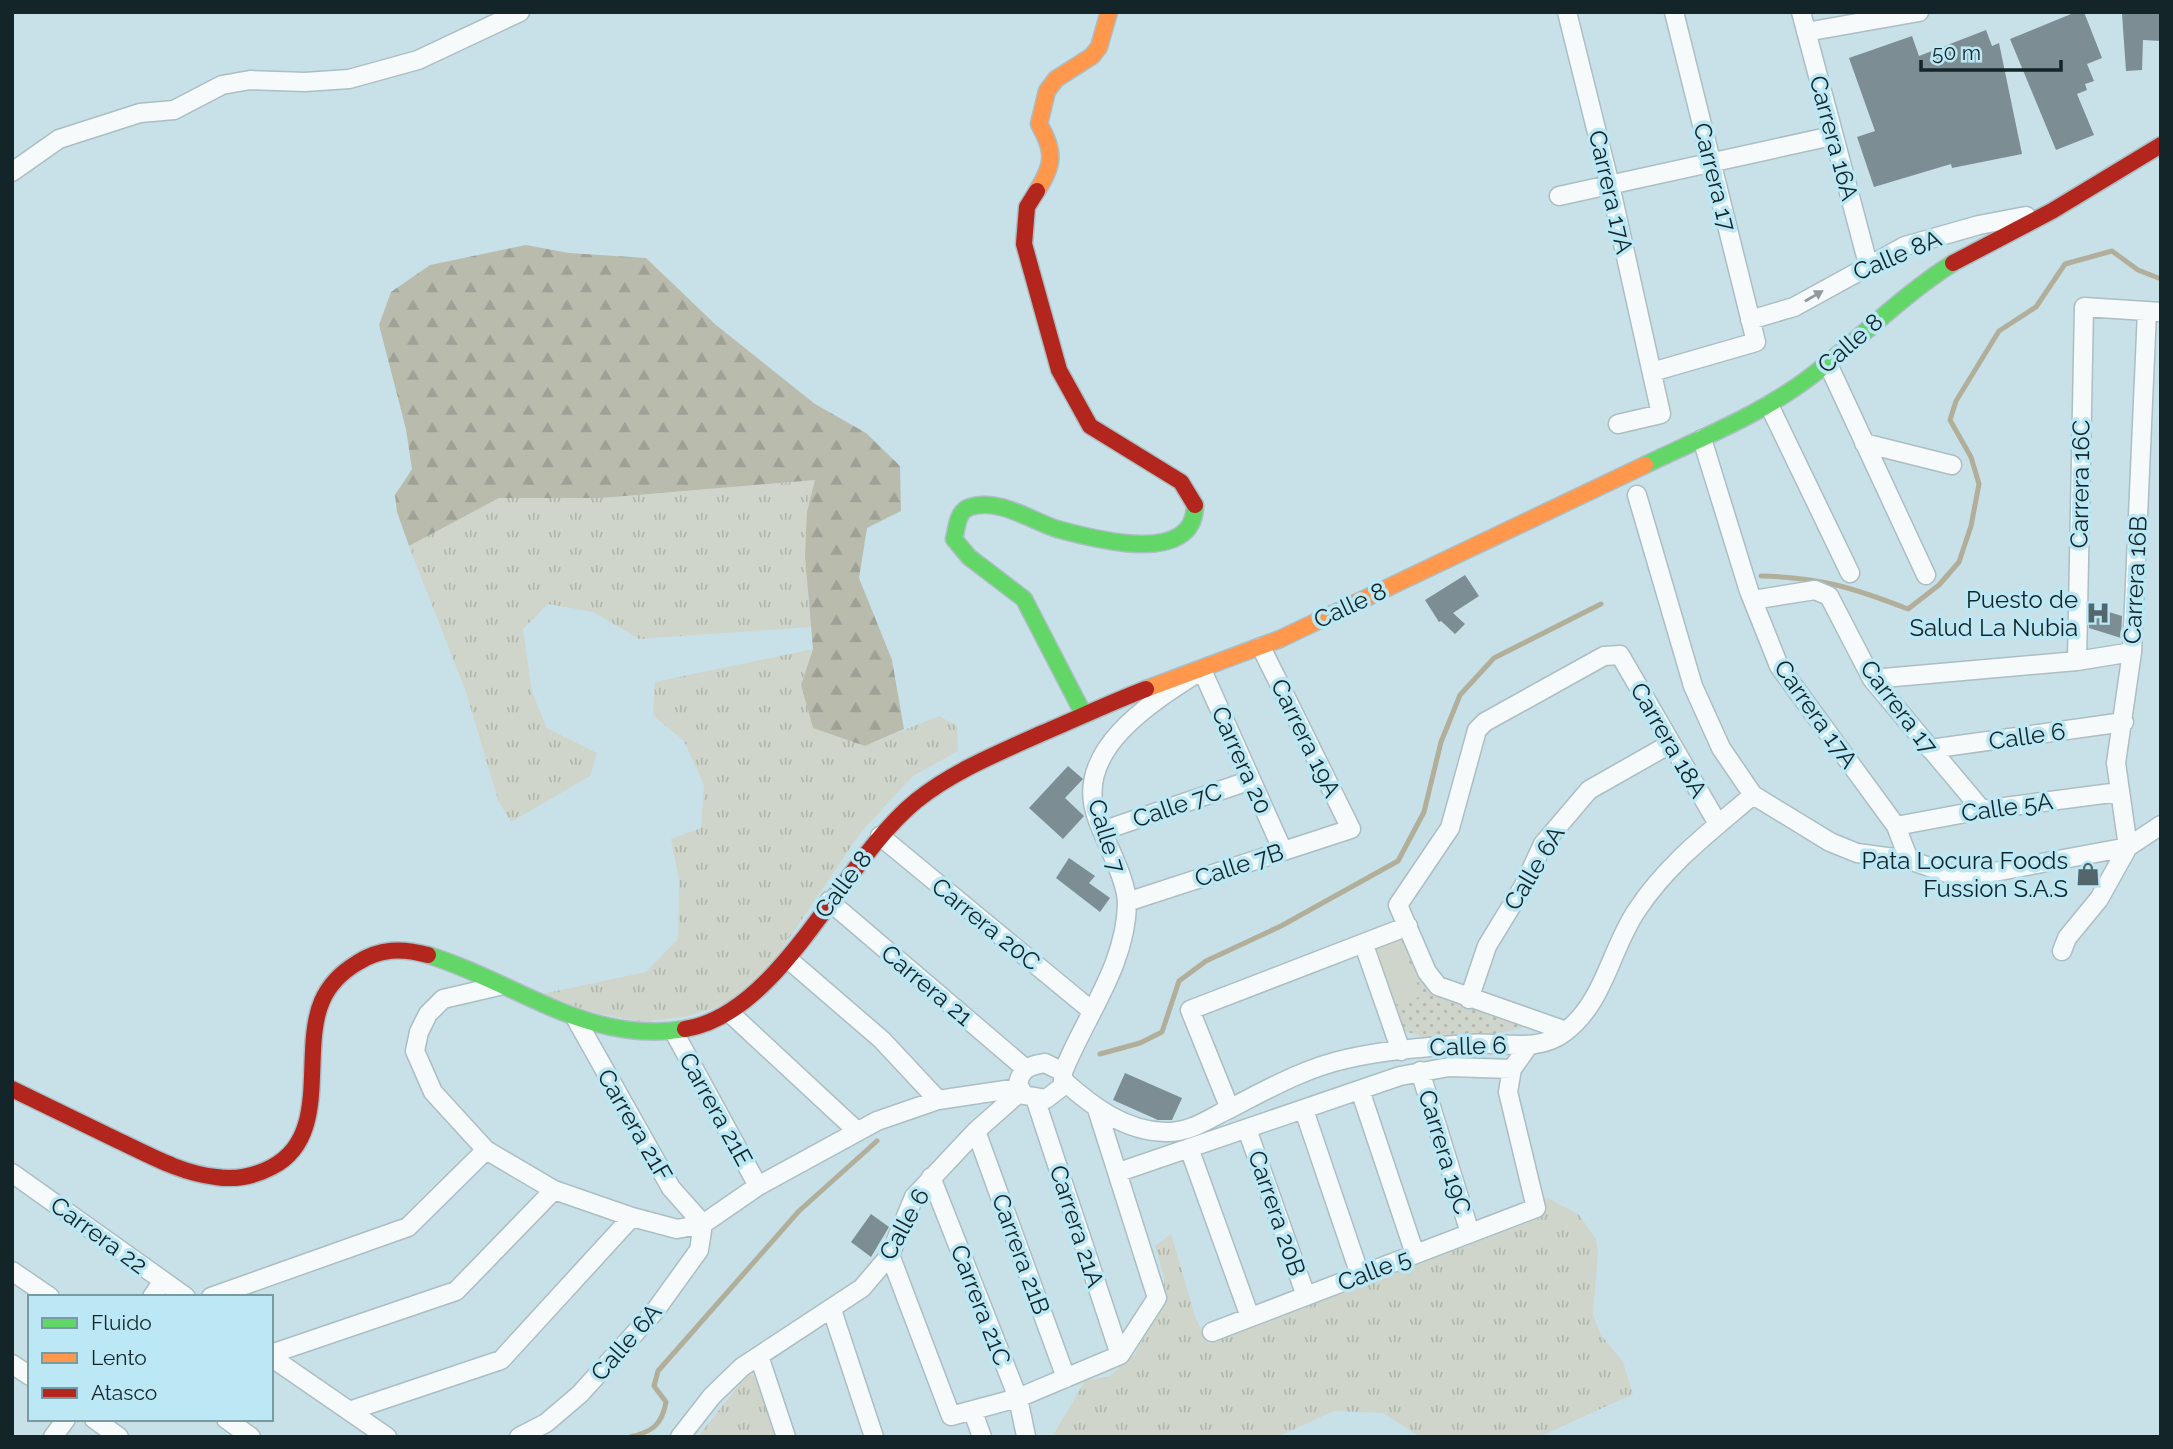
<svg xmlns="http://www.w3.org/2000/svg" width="2173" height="1449" font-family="Raleway,sans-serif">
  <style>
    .grass { fill: url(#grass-tufts) }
    .forest { fill: url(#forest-firs) }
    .park { fill: url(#park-dots) }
    .pitch { fill: #d0d5cb }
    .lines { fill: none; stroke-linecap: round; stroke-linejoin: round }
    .stream { stroke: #b1ae9a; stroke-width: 5 }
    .building { fill: #7c8e93 }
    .street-casing { stroke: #abbec3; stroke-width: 21 }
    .fast-casing { stroke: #abbec3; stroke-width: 19 }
    .slow-casing { stroke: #abbec3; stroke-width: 19 }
    .jam-casing { stroke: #abbec3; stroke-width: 19 }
    .street { stroke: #f7fafb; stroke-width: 18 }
    .fast { stroke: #63d668; stroke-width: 16 }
    .slow { stroke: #ff974d; stroke-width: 16 }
    .jam { stroke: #b3261e; stroke-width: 16 }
    .oneway { fill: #909a9c }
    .labels { text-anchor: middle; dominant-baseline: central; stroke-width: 7; stroke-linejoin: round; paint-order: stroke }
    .street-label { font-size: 24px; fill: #132529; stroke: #bbe8f4 }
    .poi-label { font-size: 24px; fill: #132529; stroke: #bbe8f4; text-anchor: end }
  </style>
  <defs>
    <pattern id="grass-tufts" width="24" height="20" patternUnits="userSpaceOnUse" patternTransform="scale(1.75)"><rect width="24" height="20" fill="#d0d5cb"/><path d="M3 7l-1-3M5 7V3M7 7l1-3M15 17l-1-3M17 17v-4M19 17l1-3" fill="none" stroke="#b2b7ae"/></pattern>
    <pattern id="forest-firs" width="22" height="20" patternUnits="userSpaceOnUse" patternTransform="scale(1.75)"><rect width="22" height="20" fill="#b9bcad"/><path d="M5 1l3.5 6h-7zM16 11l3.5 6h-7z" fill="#9ea195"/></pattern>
    <pattern id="park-dots" width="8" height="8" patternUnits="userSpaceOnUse" patternTransform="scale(1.75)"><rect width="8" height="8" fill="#d0d5cb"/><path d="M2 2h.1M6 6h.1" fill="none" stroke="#b2b7ae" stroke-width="1.8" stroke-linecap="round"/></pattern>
  </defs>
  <rect width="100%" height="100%" fill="#c8e0e7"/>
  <path class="grass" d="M 816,480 C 803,530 806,576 811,627 L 639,639 L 593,612 L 548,604 L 523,629 L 532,692 L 547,728 L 597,753 L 590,776 L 511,822 L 498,800 L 466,692 L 409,546 L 499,498 L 602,498 Z
    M 813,649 L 801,685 L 865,746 L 939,716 L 957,726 L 958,751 L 913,776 L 861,832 L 771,965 L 732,1002 L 688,1016 L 642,1022 L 591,1012 L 542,994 L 646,972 L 678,939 L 679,880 L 671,839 L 701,828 L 704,785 L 684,741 L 653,715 L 655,682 Z
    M 1546,1197 L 1579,1215 L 1596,1239 L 1598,1253 L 1593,1315 L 1601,1335 L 1623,1362 L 1633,1394 L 1539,1437 L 1420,1437 L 1383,1413 L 1334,1411 L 1277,1437 L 1052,1437 L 1085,1381 L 1110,1376 L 1135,1354 L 1164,1300 L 1164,1277 L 1155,1246 L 1171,1234 L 1196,1319 L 1209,1344 L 1540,1218 Z
    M 749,1372 L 757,1379 L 776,1437 L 698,1437 Z"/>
  <path class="forest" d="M 526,245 L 569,253 L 646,258 L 716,325 L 815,404 L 866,433 L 900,466 L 901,511 L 867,528 L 859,578 L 892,660 L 904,729 L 865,746 L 813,728 L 801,685 L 813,649 L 805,556 L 807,512 L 815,480 L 602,498 L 499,498 L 409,546 L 397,512 L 395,495 L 412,469 L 406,429 L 379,325 L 391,292 L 430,265 Z"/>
  <path class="park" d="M 1398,924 L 1425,979 L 1532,1025 L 1449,1046 L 1393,1027 Z"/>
  <path class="pitch" d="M 1397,931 L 1422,996 L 1390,1007 L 1369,942 Z"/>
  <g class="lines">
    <path class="stream" d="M 1761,576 C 1819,577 1854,588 1908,609 L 1939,585 L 1959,562 L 1971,526 L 1979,484 L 1971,457 L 1950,420 L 1956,401 L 1999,331 L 2036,307 L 2065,264 L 2112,251 L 2138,270 L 2161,279
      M 1100,1054 L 1140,1043 L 1162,1032 L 1179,981 L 1206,961 L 1281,926 L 1398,861 L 1424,812 L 1441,742 L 1460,695 L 1494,658 L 1601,604
      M 630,1437 C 652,1432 662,1425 666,1402 L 654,1386 L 658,1371 L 799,1211 L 877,1141"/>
  </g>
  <path class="building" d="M 2076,12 L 2084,12 L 2102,58 L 2087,64 L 2094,81 L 2085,84 L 2087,90 L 2077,94 L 2094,135 L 2056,150 L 2010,39 Z
    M 2122,14 L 2161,14 L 2161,41 L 2143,40 L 2142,70 L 2126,71 Z
    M 1986,30 L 1992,46 L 1999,43 L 2022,154 L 1952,168 L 1951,164 L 1874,187 L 1857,137 L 1875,131 L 1849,58 L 1912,36 L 1919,56 Z
    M 1465,575 L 1479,596 L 1453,613 L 1465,624 L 1455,634 L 1441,621 L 1439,622 L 1425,600 Z
    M 2089,606 L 2122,616 L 2121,638 L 2089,628 Z
    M 1068,766 L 1083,779 L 1065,798 L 1084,816 L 1063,839 L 1029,808 Z
    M 1069,858 L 1095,876 L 1089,883 L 1110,898 L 1100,912 L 1056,878 Z
    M 1125,1073 L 1182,1098 L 1172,1120 L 1158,1120 L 1113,1100 Z
    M 871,1214 L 889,1227 L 871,1257 L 851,1242 Z"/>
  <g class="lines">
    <g class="street-casing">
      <path id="street" d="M 1567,12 L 1610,185 L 1661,414 L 1618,424
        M 1801,12 L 1868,264
        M 1806,32 L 1919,12
        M 12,172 L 59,139 L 140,113 L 174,110 L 222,85 L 250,80 L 305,82 L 349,79 L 418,60 L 520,12
        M 1559,196 L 1832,136
        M 1750,320 L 1794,307 L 1905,246 L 1979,225 L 2026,216
        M 1827,362 L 1926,575
        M 1652,372 L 1756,342 L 1674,12
        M 1769,405 L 1850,573
        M 1702,439 L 1749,591 L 1779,666 L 1896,826 L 1909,860
        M 1864,443 L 1952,465
        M 1637,495 L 1693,686 L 1721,748 L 1753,795 L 1830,842 L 1857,853 L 1909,860 L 1962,878 L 2128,847 L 2161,825
        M 1753,600 L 1815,590 L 1829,596 L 1872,679 L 1982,810
        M 2077,661 L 2084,307 L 2161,312
        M 1872,679 L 2077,661 L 2132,652
        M 1930,749 L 2124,722
        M 1896,826 L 1982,810 L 2119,792
        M 1102,831 L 1251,780
        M 880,836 L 1092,1011
        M 829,901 L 1026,1069
        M 1127,902 L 1351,829 L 1261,647
        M 1364,945 L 1401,1051
        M 2062,951 L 2067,938 L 2099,899 L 2128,847 L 2116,763 L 2132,652 L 2147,311
        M 788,959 L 882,1040 L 938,1100
        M 499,986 L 443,999 L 428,1014 L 419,1032 L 415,1051 L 433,1092 L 486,1150 L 554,1190 L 632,1217 L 677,1229 L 703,1224 L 758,1186 L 877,1121 L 938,1100 L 1019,1088
        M 1469,999 L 1487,946 L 1523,887 L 1543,844 L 1589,790 L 1670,744
        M 731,1014 L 857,1131
        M 576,1019 L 671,1188 L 703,1224
        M 1566,1031 L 1438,986 L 1427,972 L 1398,905 L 1450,828 L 1477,730 L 1485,722 L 1604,656 L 1620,655 L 1718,824
        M 674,1032 L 758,1186
        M 1045,1063 L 1063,1072 L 1063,1086 L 1046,1099 L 1024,1095 L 1018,1084 C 1021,1068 1031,1065 1045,1063 Z
        M 1420,1071 L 1470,1233
        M 1063,1072 C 1085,1017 1126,965 1127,904 C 1127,879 1105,842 1097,818 C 1072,750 1153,701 1202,670 L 1283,851
        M 1064,1081 C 1093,1107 1125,1131 1165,1132 C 1190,1133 1208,1119 1229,1109 C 1266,1090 1305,1068 1346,1059 C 1385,1050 1427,1047 1467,1044 C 1500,1041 1537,1054 1565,1032 C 1605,1001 1610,950 1637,910 C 1668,863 1711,831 1753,795
        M 1360,1090 L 1415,1254
        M 1035,1098 L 1120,1355
        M 1230,1109 L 1190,1010 L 1408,926
        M 1304,1110 L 1360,1275
        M 1247,1129 L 1306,1296
        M 976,1131 L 1066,1378
        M 1189,1148 L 1250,1317
        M 1119,1172 L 1400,1076 L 1449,1067 L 1512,1069
        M 12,1173 L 186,1297
        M 931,1177 L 1018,1398 L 1026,1436
        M 890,1255 L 951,1416 L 1018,1398 L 1120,1355 L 1157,1298 L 1097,1109
        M 12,1271 L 50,1297
        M 152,1297 L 163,1281
        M 211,1297 L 408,1227 L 486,1150
        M 832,1310 L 874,1437
        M 1212,1332 L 1536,1208 L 1508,1092 L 1512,1069 L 1529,1045
        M 271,1354 L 456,1291 L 554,1190
        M 759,1356 L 786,1437
        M 271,1357 L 387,1437
        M 12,1364 L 30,1376
        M 349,1411 L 501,1360 L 632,1217
        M 973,1412 L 982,1437
        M 94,1419 L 119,1437
        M 226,1419 L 251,1437
        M 53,1437 L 66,1419
        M 519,1437 L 546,1423 L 580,1394 L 655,1311 L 699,1250 L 703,1224
        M 680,1437 L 712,1396 L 742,1367 L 862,1288 L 890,1255 L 914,1197 L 976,1131 L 1021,1091"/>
    </g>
    <g class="fast-casing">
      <path id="fast" d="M 1645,465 C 1701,438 1760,415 1810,377 C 1859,340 1901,296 1953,263
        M 1084,715 L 1024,599 L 969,557 L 954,539 C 957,528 957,511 970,507 C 997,497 1032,521 1057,529 C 1094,539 1195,567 1195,505
        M 428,955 C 516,982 588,1045 685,1029"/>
    </g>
    <g class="slow-casing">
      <path id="slow" d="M 1037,191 C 1054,164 1055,152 1039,124 L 1047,91 L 1056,79 L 1092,56 L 1099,47 L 1109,12
        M 1146,689 L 1280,639 L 1645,465"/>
    </g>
    <g class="jam-casing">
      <path id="jam" d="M 1037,191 L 1027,207 L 1024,244 L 1059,370 L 1090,426 L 1181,482 L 1195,505
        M 1953,263 L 2052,211 L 2161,145
        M 685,1029 C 781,1014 841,862 916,801 C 952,772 996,754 1038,735 C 1074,720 1109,703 1146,689
        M 12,1089 C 47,1106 82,1123 117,1140 C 149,1155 180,1173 216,1177 C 235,1180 255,1176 272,1167 C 332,1136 300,1052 322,1001 C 329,985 342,972 357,963 C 380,948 402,948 428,955"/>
    </g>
    <use href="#street" class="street"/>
    <use href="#fast" class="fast"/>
    <use href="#slow" class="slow"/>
    <use href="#jam" class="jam"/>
  </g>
  <defs><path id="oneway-solid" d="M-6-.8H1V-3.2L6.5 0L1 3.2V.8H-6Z" transform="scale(1.75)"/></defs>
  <use class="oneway" href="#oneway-solid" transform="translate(1814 296) rotate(-30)"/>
  <defs>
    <g id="hospital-bare" transform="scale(1.89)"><path d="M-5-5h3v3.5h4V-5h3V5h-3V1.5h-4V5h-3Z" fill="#52666c" stroke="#bbe8f4" stroke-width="2.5" paint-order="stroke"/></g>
    <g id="shop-bare" transform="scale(1.89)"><path d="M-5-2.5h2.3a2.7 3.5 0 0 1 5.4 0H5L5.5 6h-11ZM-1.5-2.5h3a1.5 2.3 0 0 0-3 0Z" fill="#52666c" stroke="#bbe8f4" stroke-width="2.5" paint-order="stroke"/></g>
  </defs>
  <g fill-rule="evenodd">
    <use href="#hospital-bare" x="2098" y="613"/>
    <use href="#shop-bare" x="2088" y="874"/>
  </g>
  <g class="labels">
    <g class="street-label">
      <text transform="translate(1834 138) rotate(75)">Carrera 16A</text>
      <text transform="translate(1715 177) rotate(76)">Carrera 17</text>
      <text transform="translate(1611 192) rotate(77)">Carrera 17A</text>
      <text transform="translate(1897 255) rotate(-23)">Calle 8A</text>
      <text transform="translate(1850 343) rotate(-41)">Calle 8</text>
      <text transform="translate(2080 484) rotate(-89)">Carrera 16C</text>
      <text transform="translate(2135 580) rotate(-87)">Carrera 16B</text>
      <text transform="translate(1350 605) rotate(-25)">Calle 8</text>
      <text transform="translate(1899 707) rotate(53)">Carrera 17</text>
      <text transform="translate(1816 714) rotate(55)">Carrera 17A</text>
      <text transform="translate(2027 736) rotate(-8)">Calle 6</text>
      <text transform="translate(1306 738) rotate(64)">Carrera 19A</text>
      <text transform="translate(1669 740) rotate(60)">Carrera 18A</text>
      <text transform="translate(1242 760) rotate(66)">Carrera 20</text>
      <text transform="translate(1177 805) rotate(-19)">Calle 7C</text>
      <text transform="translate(2007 807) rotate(-8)">Calle 5A</text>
      <text transform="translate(1107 836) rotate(73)">Calle 7</text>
      <text transform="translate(1239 865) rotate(-18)">Calle 7B</text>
      <text transform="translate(1534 868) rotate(-59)">Calle 6A</text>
      <text transform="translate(843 884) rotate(-53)">Calle 8</text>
      <text transform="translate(986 924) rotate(39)">Carrera 20C</text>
      <text transform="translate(927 985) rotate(40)">Carrera 21</text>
      <text transform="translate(1468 1046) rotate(-2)">Calle 6</text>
      <text transform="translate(716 1109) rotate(61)">Carrera 21E</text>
      <text transform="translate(635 1125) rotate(60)">Carrera 21F</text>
      <text transform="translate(1445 1152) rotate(73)">Carrera 19C</text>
      <text transform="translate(1277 1213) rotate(71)">Carrera 20B</text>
      <text transform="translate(904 1224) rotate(-61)">Calle 6</text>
      <text transform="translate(1077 1226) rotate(72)">Carrera 21A</text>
      <text transform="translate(99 1235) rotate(36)">Carrera 22</text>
      <text transform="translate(1021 1254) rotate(70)">Carrera 21B</text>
      <text transform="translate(1374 1270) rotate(-21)">Calle 5</text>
      <text transform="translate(981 1305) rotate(69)">Carrera 21C</text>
      <text transform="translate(626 1342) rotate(-49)">Calle 6A</text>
    </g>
    <g class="poi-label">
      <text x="2078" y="599">Puesto de<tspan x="2078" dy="28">Salud La Nubia</tspan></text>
      <text x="2068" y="860">Pata Locura Foods<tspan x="2068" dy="28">Fussion S.A.S</tspan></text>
    </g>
  </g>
  <rect width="2173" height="1449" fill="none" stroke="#132529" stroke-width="28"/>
  <rect x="28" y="1295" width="245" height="126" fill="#bbe8f4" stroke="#789aa3" stroke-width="2"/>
  <rect x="42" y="1318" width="35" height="10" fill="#63d668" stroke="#789aa3" stroke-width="2"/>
  <text x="91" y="1330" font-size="21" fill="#132529">Fluido</text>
  <rect x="42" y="1353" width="35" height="10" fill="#ff974d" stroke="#789aa3" stroke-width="2"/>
  <text x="91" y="1365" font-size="21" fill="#132529">Lento</text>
  <rect x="42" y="1388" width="35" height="10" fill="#b3261e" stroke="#789aa3" stroke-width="2"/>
  <text x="91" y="1400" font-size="21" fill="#132529">Atasco</text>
  <path d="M1921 60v10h140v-10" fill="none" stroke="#132529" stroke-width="3.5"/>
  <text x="1932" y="60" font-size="21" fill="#132529" stroke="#bbe8f4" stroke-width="5" paint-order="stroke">50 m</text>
</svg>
